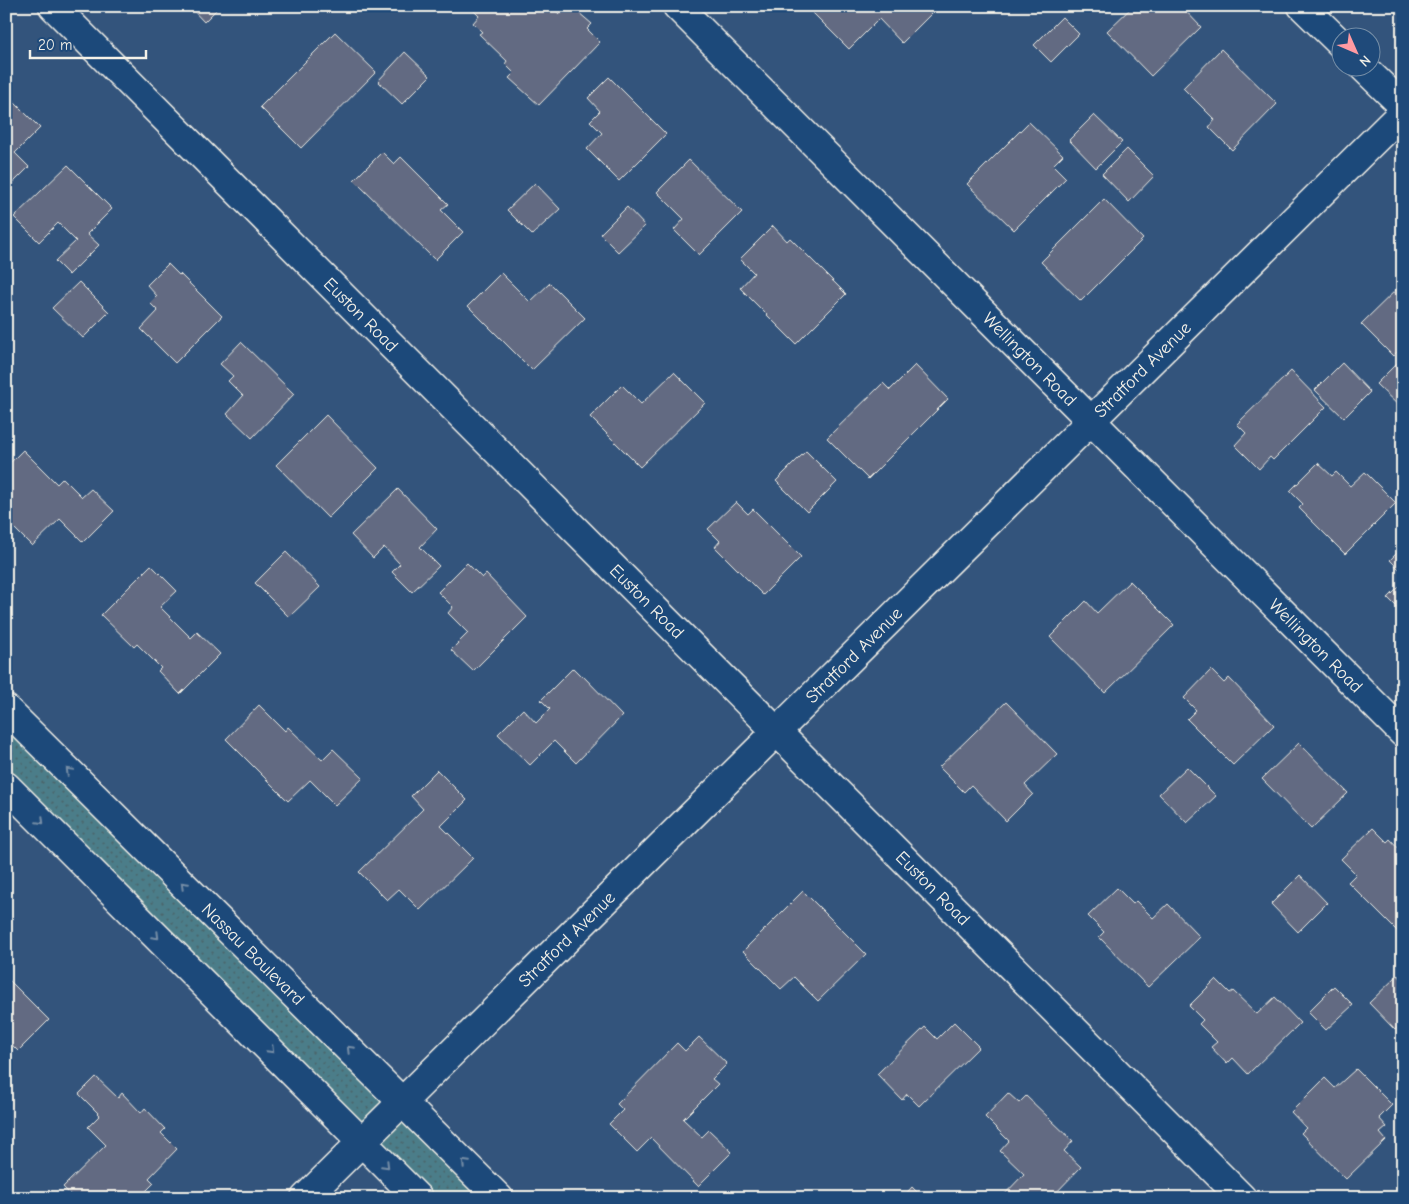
<svg xmlns="http://www.w3.org/2000/svg" width="1409" height="1204" font-family="'Comic Neue',sans-serif">
  <style>
    .green { fill: url(#green-dots); stroke: #a0b7b8 }
    .building { fill: #626b82; stroke: #f4f1e8 }
    .lines { fill: none; stroke-linecap: round; stroke-linejoin: round }
    .street-casing { stroke: #f4f1e8; stroke-width: 31 }
    .secondary-casing { stroke: #f4f1e8; stroke-width: 31 }
    .street { stroke: #1f4a7a; stroke-width: 28 }
    .secondary { stroke: #1f4a7a; stroke-width: 28 }
    .oneway { stroke: #748da6 }
    .labels { text-anchor: middle; dominant-baseline: central; stroke-width: 5; stroke-linejoin: round; paint-order: stroke }
    .street-label { font-size: 18px; fill: #f4f1e8; stroke: #1f4a7a }
  </style>
  <defs>
    <pattern id="green-dots" width="8" height="8" patternUnits="userSpaceOnUse" patternTransform="scale(1.25)"><rect width="8" height="8" fill="#4c7d89"/><path d="M2 2h.1M6 6h.1" fill="none" stroke="#4b656b" stroke-width="1.8" stroke-linecap="round"/></pattern>
  </defs>
  <rect width="100%" height="100%" fill="#33547c"/>
  <filter id="ink" filterUnits="userSpaceOnUse"><feTurbulence type="fractalNoise" baseFrequency=".02" numOctaves="2"/><feDisplacementMap in="SourceGraphic" scale="10" xChannelSelector="R" yChannelSelector="G"/><feConvolveMatrix kernelMatrix="1 2 1 2 8 2 1 2 1" color-interpolation-filters="sRGB"/></filter>
  <g filter="url(#ink)">
    <path class="green" d="M 6,718 L 487,1198 L 414,1198 L 6,790 Z"/>
    <path class="building" d="M 189,6 L 220,6 L 204,22 Z
      M 469,6 L 551,6 L 559,14 L 568,6 L 571,6 L 592,24 L 587,29 L 600,42 L 539,105 L 509,78 L 514,73 L 505,64 L 507,61 L 479,34 L 482,32 L 473,23 L 479,16 Z
      M 806,6 L 924,6 L 931,14 L 902,43 L 879,19 L 849,49 Z
      M 1133,6 L 1148,6 L 1154,12 L 1160,6 L 1181,6 L 1201,27 L 1151,76 L 1107,31 Z
      M 1062,17 L 1079,34 L 1051,62 L 1034,45 Z
      M 335,32 L 376,72 L 301,148 L 260,107 Z
      M 1221,49 L 1277,104 L 1232,150 L 1209,127 L 1215,120 L 1183,88 Z
      M 405,52 L 430,76 L 402,104 L 378,81 Z
      M 609,77 L 666,134 L 619,181 L 587,149 L 602,133 L 590,121 L 600,111 L 588,98 Z
      M 6,94 L 40,128 L 15,153 L 29,167 L 6,190 Z
      M 1094,115 L 1122,142 L 1096,168 L 1069,140 Z
      M 1029,122 L 1063,155 L 1053,165 L 1066,178 L 1014,230 L 967,184 Z
      M 1127,149 L 1154,176 L 1129,202 L 1102,174 Z
      M 382,152 L 394,164 L 401,157 L 448,204 L 441,210 L 463,232 L 435,260 L 354,180 Z
      M 689,160 L 742,212 L 699,255 L 674,230 L 684,219 L 657,192 Z
      M 68,165 L 112,209 L 87,234 L 99,245 L 69,275 L 55,261 L 76,241 L 58,223 L 39,242 L 14,217 Z
      M 535,183 L 560,209 L 532,235 L 507,210 Z
      M 1104,199 L 1143,239 L 1081,301 L 1041,262 Z
      M 627,207 L 645,226 L 618,252 L 600,234 Z
      M 773,226 L 787,241 L 790,238 L 846,294 L 796,344 L 740,288 L 754,273 L 740,259 Z
      M 168,264 L 179,275 L 180,274 L 222,316 L 175,363 L 141,329 L 158,311 L 150,303 L 157,296 L 147,285 Z
      M 501,273 L 530,302 L 550,283 L 585,318 L 532,370 L 468,306 Z
      M 79,282 L 109,312 L 83,338 L 52,308 Z
      M 1403,283 L 1403,346 L 1393,356 L 1361,324 Z
      M 241,342 L 294,394 L 252,438 L 227,414 L 243,396 L 228,381 L 233,376 L 220,364 Z
      M 1400,360 L 1403,362 L 1403,410 L 1376,384 Z
      M 1342,363 L 1370,392 L 1344,418 L 1315,390 Z
      M 915,365 L 948,399 L 868,479 L 827,438 L 883,383 L 890,390 Z
      M 1291,371 L 1326,407 L 1273,460 L 1270,457 L 1259,469 L 1235,445 L 1246,433 L 1237,424 Z
      M 674,372 L 705,403 L 640,467 L 590,417 L 622,385 L 641,404 Z
      M 326,415 L 378,468 L 328,518 L 276,465 Z
      M 23,450 L 57,484 L 63,478 L 82,497 L 91,489 L 114,511 L 83,542 L 60,519 L 32,546 L 6,520 L 6,467 Z
      M 806,451 L 837,482 L 807,512 L 776,481 Z
      M 1318,463 L 1332,476 L 1336,472 L 1350,486 L 1365,472 L 1396,503 L 1345,554 L 1299,508 L 1303,504 L 1290,491 Z
      M 398,489 L 437,529 L 420,547 L 439,566 L 412,592 L 392,572 L 400,564 L 384,547 L 373,558 L 351,535 Z
      M 736,502 L 748,514 L 753,509 L 801,557 L 763,595 L 715,547 L 720,541 L 708,529 Z
      M 1403,547 L 1403,573 L 1390,560 Z
      M 286,552 L 320,587 L 289,617 L 255,583 Z
      M 467,563 L 482,578 L 486,574 L 527,617 L 473,671 L 451,650 L 468,633 L 448,613 L 453,607 L 438,592 Z
      M 151,565 L 177,591 L 160,607 L 191,638 L 197,632 L 220,654 L 180,694 L 158,671 L 161,668 L 137,644 L 134,647 L 101,615 Z
      M 1130,581 L 1174,625 L 1105,693 L 1050,637 L 1086,601 L 1097,613 Z
      M 1403,583 L 1403,613 L 1388,598 Z
      M 573,668 L 582,677 L 583,676 L 622,716 L 576,763 L 554,741 L 530,765 L 498,734 L 523,709 L 536,723 L 550,709 L 541,700 Z
      M 1211,670 L 1224,683 L 1229,678 L 1274,725 L 1233,765 L 1187,719 L 1196,710 L 1184,698 Z
      M 1006,702 L 1057,754 L 1025,785 L 1033,794 L 1006,821 L 971,785 L 964,792 L 939,767 Z
      M 259,705 L 285,731 L 288,727 L 322,760 L 333,749 L 363,778 L 335,805 L 310,780 L 288,801 L 226,739 Z
      M 1299,743 L 1348,793 L 1311,829 L 1262,779 Z
      M 1187,767 L 1216,796 L 1187,823 L 1159,794 Z
      M 437,770 L 467,800 L 441,826 L 473,858 L 420,910 L 399,889 L 387,900 L 359,872 L 423,809 L 411,796 Z
      M 1373,828 L 1387,842 L 1390,839 L 1403,853 L 1403,937 L 1348,882 L 1356,874 L 1341,859 Z
      M 1300,875 L 1327,903 L 1298,932 L 1271,904 Z
      M 1117,888 L 1133,904 L 1136,901 L 1153,918 L 1168,904 L 1200,937 L 1148,987 L 1099,937 L 1104,932 L 1088,916 Z
      M 803,891 L 866,954 L 818,1001 L 794,977 L 781,989 L 743,951 Z
      M 1398,975 L 1403,981 L 1403,1023 L 1395,1030 L 1369,1003 Z
      M 6,977 L 49,1020 L 18,1051 L 11,1044 L 6,1048 Z
      M 1216,979 L 1230,993 L 1233,991 L 1257,1014 L 1275,997 L 1300,1023 L 1248,1074 L 1233,1058 L 1227,1064 L 1211,1047 L 1217,1042 L 1199,1024 L 1203,1020 L 1189,1006 Z
      M 1334,986 L 1353,1005 L 1326,1030 L 1308,1012 Z
      M 954,1022 L 979,1047 L 919,1106 L 907,1094 L 902,1100 L 877,1074 L 925,1027 L 937,1039 Z
      M 699,1037 L 727,1064 L 712,1079 L 718,1084 L 683,1119 L 702,1137 L 709,1130 L 732,1152 L 698,1186 L 651,1138 L 637,1152 L 609,1124 L 623,1110 L 617,1104 L 677,1043 L 685,1051 Z
      M 1356,1069 L 1392,1105 L 1379,1118 L 1387,1127 L 1380,1133 L 1386,1140 L 1346,1179 L 1301,1133 L 1306,1128 L 1291,1112 L 1325,1078 L 1335,1088 Z
      M 96,1077 L 118,1098 L 122,1093 L 141,1113 L 145,1108 L 165,1129 L 161,1133 L 177,1149 L 149,1178 L 154,1183 L 139,1198 L 74,1198 L 63,1187 L 106,1145 L 88,1127 L 100,1115 L 79,1094 Z
      M 1008,1093 L 1019,1103 L 1026,1096 L 1073,1141 L 1064,1151 L 1081,1167 L 1051,1198 L 1001,1198 L 1024,1174 L 1000,1151 L 1009,1141 L 985,1117 Z
      M 912,1187 L 923,1198 L 902,1198 Z"/>
    <g class="lines">
      <g class="street-casing">
        <g id="street">
          <path id="s1" d="M 53,6 L 1242,1198"/>
          <path id="s2" d="M 677,6 L 1403,733"/>
          <path d="M 1302,6 L 1342,45"/>
          <path d="M 1364,68 L 1403,106"/>
          <path id="s3" d="M 305,1198 L 1403,112"/>
        </g>
      </g>
      <g class="secondary-casing">
        <g id="secondary">
          <path id="s4" d="M 6,709 L 499,1198"/>
          <path d="M 6,786 L 418,1198"/>
        </g>
      </g>
      <use href="#street" class="street"/>
      <use href="#secondary" class="secondary"/>
    </g>
    <defs><path id="oneway-chevron" d="M-2-3.5L2.5 0L-2 3.5" fill="none" stroke-width="1.6" stroke-linecap="round" stroke-linejoin="round" transform="scale(1.25)"/></defs>
    <g class="oneway">
      <use href="#oneway-chevron" transform="translate(69 771) rotate(-135)"/>
      <use href="#oneway-chevron" transform="translate(41 821) rotate(45)"/>
      <use href="#oneway-chevron" transform="translate(184 885) rotate(-135)"/>
      <use href="#oneway-chevron" transform="translate(156 936) rotate(45)"/>
      <use href="#oneway-chevron" transform="translate(350 1049) rotate(-135)"/>
      <use href="#oneway-chevron" transform="translate(271 1050) rotate(45)"/>
      <use href="#oneway-chevron" transform="translate(465 1163) rotate(-135)"/>
      <use href="#oneway-chevron" transform="translate(386 1165) rotate(45)"/>
    </g>
  </g>
  <g class="labels">
    <g class="street-label">
      <text stroke="none"><textPath href="#s1" startOffset="436">Euston Road</textPath></text>
      <text stroke="none"><textPath href="#s2" startOffset="499">Wellington Road</textPath></text>
      <text stroke="none"><textPath href="#s3" startOffset="1178">Stratford Avenue</textPath></text>
      <text stroke="none"><textPath href="#s1" startOffset="841">Euston Road</textPath></text>
      <text stroke="none"><textPath href="#s2" startOffset="904">Wellington Road</textPath></text>
      <text stroke="none"><textPath href="#s3" startOffset="772">Stratford Avenue</textPath></text>
      <text stroke="none"><textPath href="#s1" startOffset="1246">Euston Road</textPath></text>
      <text stroke="none"><textPath href="#s3" startOffset="368">Stratford Avenue</textPath></text>
      <text stroke="none"><textPath href="#s4" startOffset="348">Nassau Boulevard</textPath></text>
    </g>
  </g>
  <rect width="1409" height="1204" fill="none" stroke="#1f4a7a" stroke-width="25"/>
  <rect x="12" y="12" width="1384" height="1179" fill="none" stroke="#f4f1e8" stroke-width="2" filter="url(#ink)"/>
  <g transform="translate(1356 52) rotate(135)"><circle r="24" fill="#1f4a7a" stroke="#748da6"/>
  <path d="M0-4L9 19L0 12L-9 19Z" fill="#ff9aa2"/>
  <text y="-8" font-size="14" font-weight="bold" text-anchor="middle" fill="#f4f1e8">N</text>
  </g>
  <path d="M30 50v8h116v-8" fill="none" stroke="#f4f1e8" stroke-width="2.5"/>
  <text x="38" y="50" font-size="15" fill="#f4f1e8" stroke="#1f4a7a" stroke-width="4" paint-order="stroke">20 m</text>
</svg>
